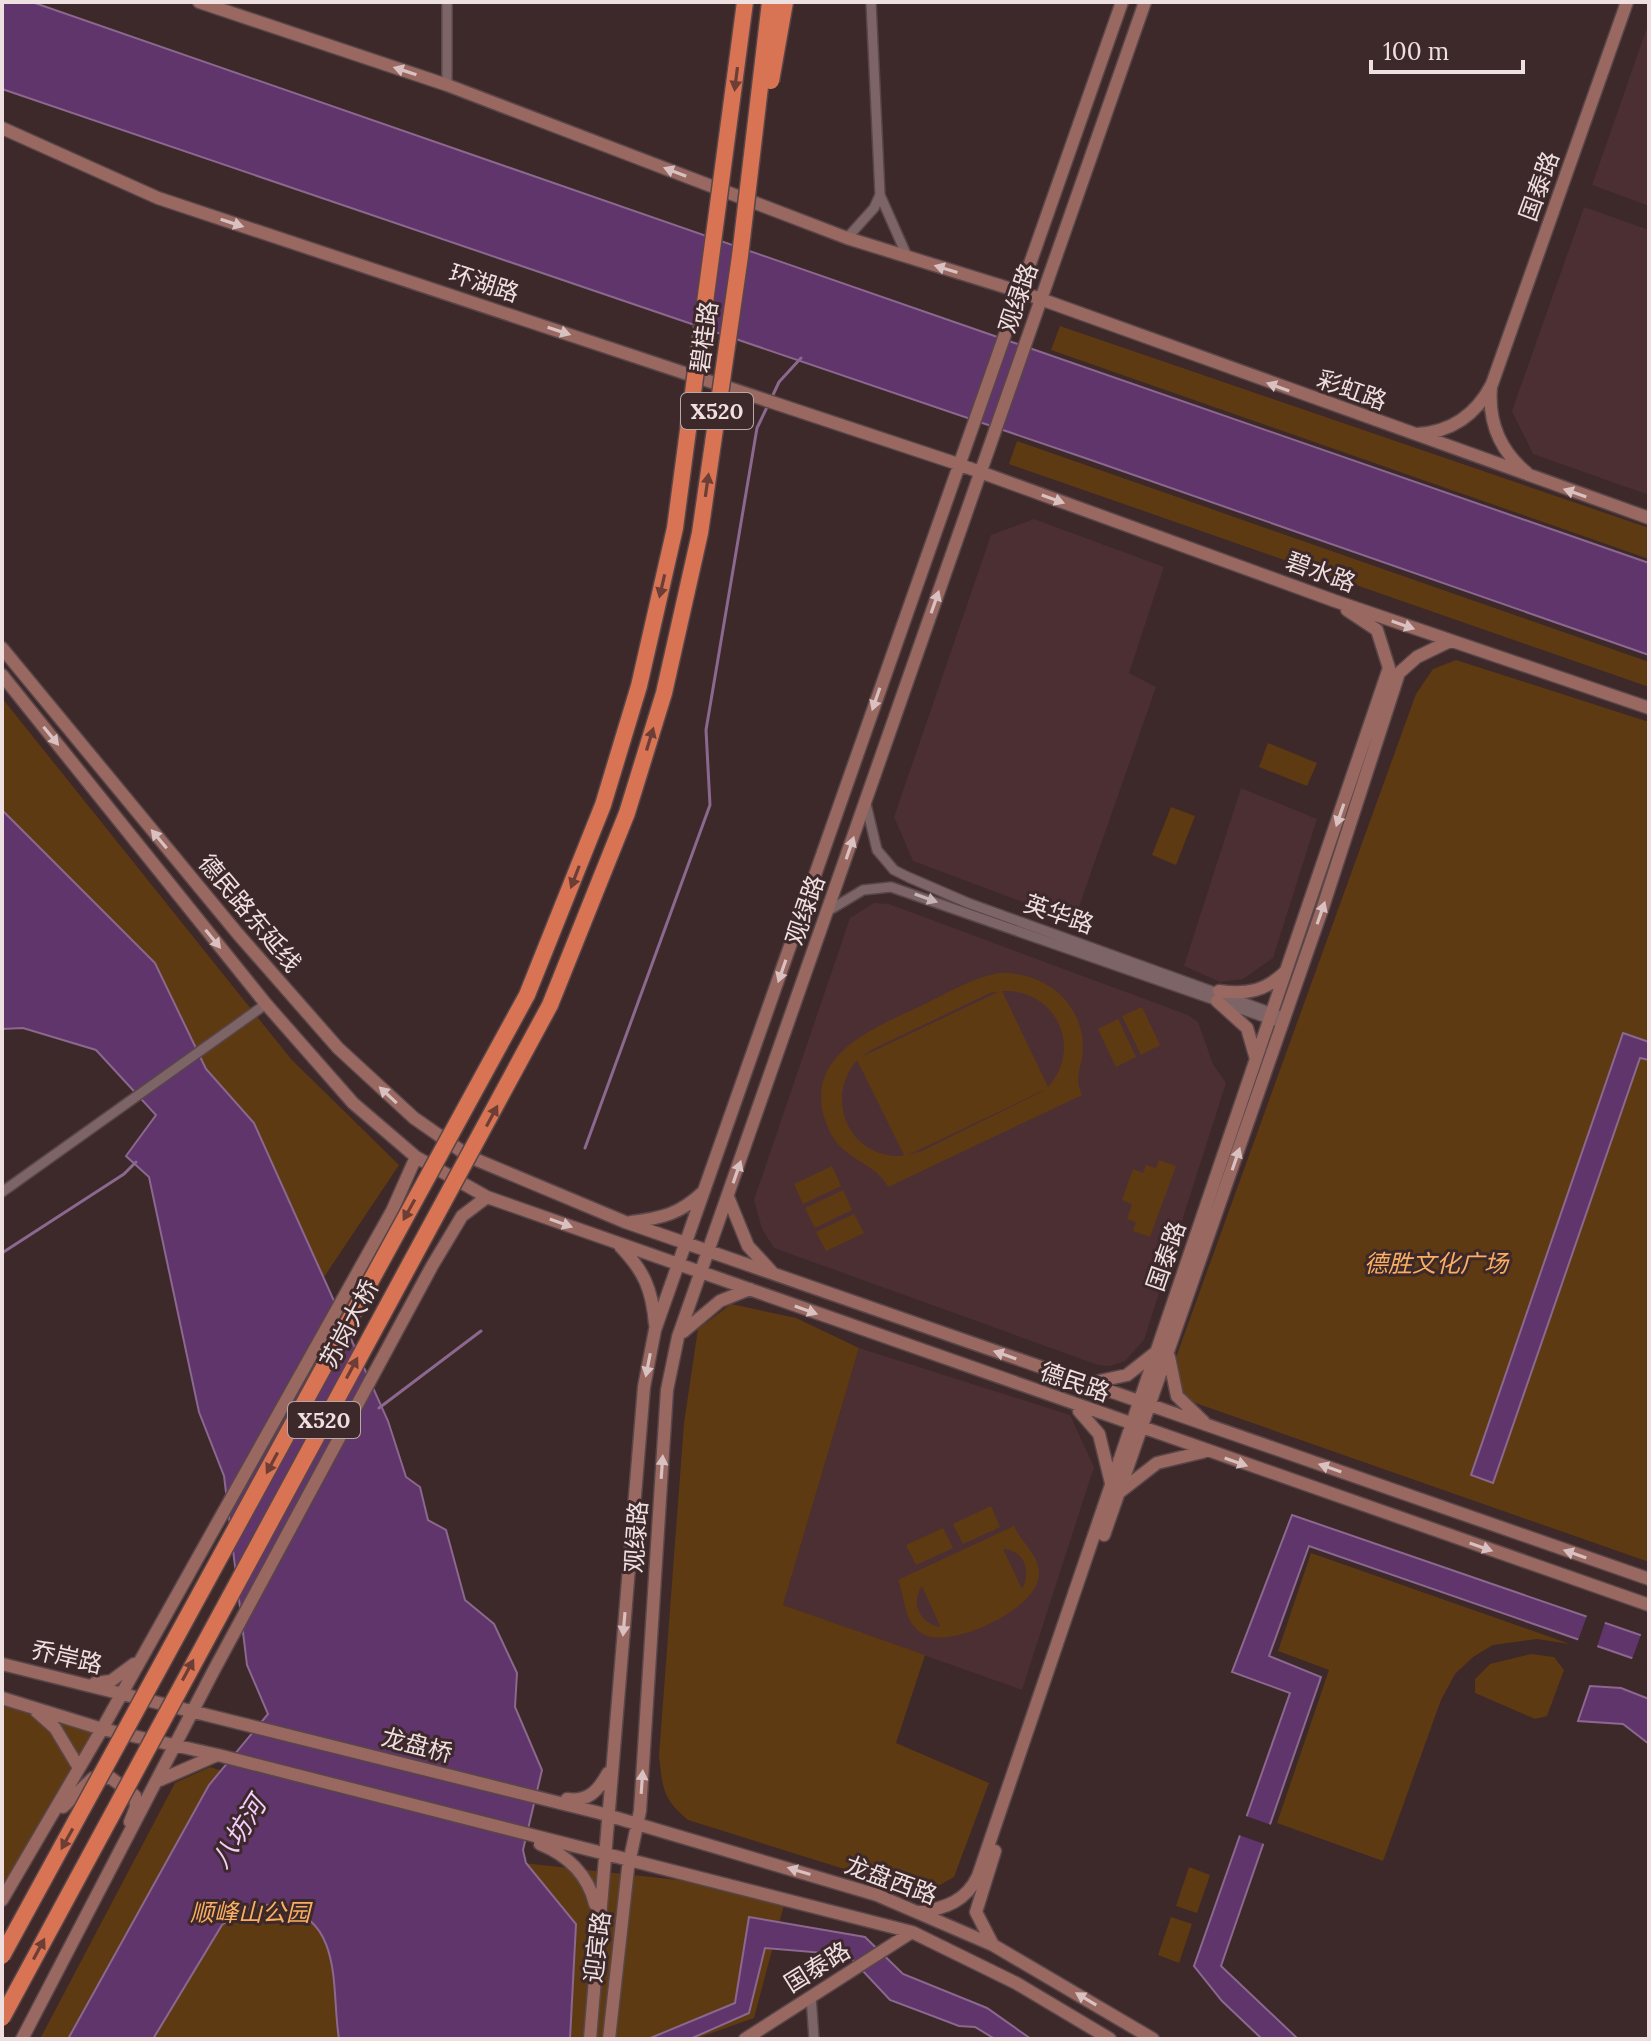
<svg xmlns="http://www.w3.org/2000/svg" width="1651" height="2041" font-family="Lora,'Noto Sans SC',serif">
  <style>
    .built { fill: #4c2f32 }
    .green { fill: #5e3a13; fill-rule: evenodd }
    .water { fill: #60356b; stroke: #8b688e; stroke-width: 2 }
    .pier { fill: #3d282a }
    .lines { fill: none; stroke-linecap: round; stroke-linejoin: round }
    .stream { stroke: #8b688e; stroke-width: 3 }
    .street-casing { stroke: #584648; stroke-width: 12 }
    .secondary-casing { stroke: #584648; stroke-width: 15 }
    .street { stroke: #7d6467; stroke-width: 9 }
    .secondary { stroke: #986861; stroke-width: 12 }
    .highway-bridge-casing { stroke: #584648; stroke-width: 19; stroke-linecap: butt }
    .highway-bridge { stroke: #d87353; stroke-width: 16 }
    .oneway { fill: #d8c1c0 }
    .oneway2 { fill: #6c3e36 }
    .oneway3 { fill: #c6b4b6 }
    .labels { text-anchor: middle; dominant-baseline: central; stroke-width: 6; stroke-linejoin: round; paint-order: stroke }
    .shield { fill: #3d282a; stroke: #b9a8a9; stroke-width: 2 }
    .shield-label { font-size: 22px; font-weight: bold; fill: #eedfe0 }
    .street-label { font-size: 24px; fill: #eedfe0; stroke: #3d282a }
    .park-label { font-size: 24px; font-style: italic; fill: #faae61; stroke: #3d282a }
    .water-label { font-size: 26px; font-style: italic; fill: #f3cdfe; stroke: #3d282a }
  </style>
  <rect width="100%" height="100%" fill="#3d282a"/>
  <path class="built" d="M 1649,22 L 1649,206 L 1592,185 Z
    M 1584,207 L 1649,230 L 1649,495 L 1533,454 L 1512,411 Z
    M 1034,519 L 1164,567 L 1129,673 L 1156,687 L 1074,921 L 913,861 L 894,817 L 991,535 Z
    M 1241,788 L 1317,819 L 1273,958 L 1243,979 L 1220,982 L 1184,966 Z
    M 874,903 L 889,904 L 1188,1015 L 1198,1022 L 1213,1064 L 1226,1083 L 1144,1340 L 1125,1361 L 1110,1366 L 1098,1365 L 774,1248 L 762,1229 L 754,1200 L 850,918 Z
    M 859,1348 L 1070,1415 L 1094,1467 L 1022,1690 L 783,1605 Z"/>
  <path class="green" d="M 1060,326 L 1649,528 L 1649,559 L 1051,350 Z
    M 1017,441 L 1649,662 L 1649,687 L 1009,464 Z
    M 1456,660 L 1649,722 L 1649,1562 L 1184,1399 L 1175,1360 L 1416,694 L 1433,669 Z
    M 2,698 L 291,1059 L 399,1165 L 322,1280 L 254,1123 L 206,1069 L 155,963 L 2,810 Z
    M 1268,743 L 1317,763 L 1307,786 L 1259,767 Z
    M 1171,807 L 1195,816 L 1176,865 L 1152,855 Z
    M 999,973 C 1043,972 1082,1000 1083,1047 C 1083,1066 1073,1077 1082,1095 L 888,1187 C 876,1162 844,1162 829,1130 C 797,1058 869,1030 921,1006 C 946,994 971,978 999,973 ZM 1002,991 C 1055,988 1084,1047 1048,1087 ZM 992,992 L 998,992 L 861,1057 L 873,1049 ZM 857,1060 L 904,1155 L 903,1156 C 850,1159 823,1100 857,1060 ZM 1045,1090 L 922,1151 L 908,1155 L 1044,1090 Z
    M 1142,1007 L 1160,1045 L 1141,1055 L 1122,1016 Z
    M 1118,1019 L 1136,1057 L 1116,1067 L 1098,1029 Z
    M 1159,1160 L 1176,1166 L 1150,1237 L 1133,1231 L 1136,1222 L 1127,1219 L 1132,1204 L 1122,1200 L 1133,1169 L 1143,1173 L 1146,1165 L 1156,1168 Z
    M 832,1166 L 841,1186 L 803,1204 L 794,1184 Z
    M 843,1190 L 852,1210 L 815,1228 L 805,1208 Z
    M 854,1214 L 864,1233 L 826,1251 L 816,1232 Z
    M 731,1304 L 796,1318 L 859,1348 L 783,1605 L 925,1655 L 896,1743 L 989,1783 L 954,1877 L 924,1894 L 688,1820 C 662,1798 663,1789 659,1756 L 684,1423 L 698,1329 Z
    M 991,1506 L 1000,1527 L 963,1544 L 953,1524 Z
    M 1014,1526 C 1022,1544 1039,1554 1039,1574 C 1040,1608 950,1650 923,1634 C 903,1622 906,1599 898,1580 ZM 1003,1549 C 1024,1550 1032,1571 1022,1589 ZM 922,1586 L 940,1626 L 940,1627 C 920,1623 910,1603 922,1586 Z
    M 943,1528 L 953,1548 L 916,1565 L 906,1545 Z
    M 1311,1553 L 1570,1644 L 1537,1639 L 1493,1645 L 1473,1657 L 1455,1674 L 1441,1700 L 1383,1861 L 1277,1823 L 1329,1670 L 1278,1651 Z
    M 1531,1654 L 1554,1657 L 1564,1670 L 1547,1716 L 1535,1719 L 1475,1693 L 1475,1679 L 1490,1664 Z
    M 2,1702 L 102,1729 L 2,1896 Z
    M 210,1767 L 514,1862 L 678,1880 L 784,1905 L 754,2018 L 695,2039 L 40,2039 L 175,1783 Z
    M 1189,1867 L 1210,1875 L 1197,1913 L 1176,1906 Z
    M 1171,1917 L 1192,1924 L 1179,1963 L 1158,1955 Z"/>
  <path class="water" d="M 2,2 L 32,2 L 1649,563 L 1649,655 L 1088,459 L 2,89 Z
    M 2,810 L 155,963 L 206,1069 L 254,1123 L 388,1421 L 406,1477 L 420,1487 L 428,1520 L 446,1530 L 465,1600 L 494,1624 L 517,1673 L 515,1707 L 542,1770 L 523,1850 L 526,1863 L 576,1924 L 570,2039 L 339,2039 C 331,1991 344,1923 284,1907 C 260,1900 241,1910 222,1925 L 153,2039 L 68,2039 L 209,1785 L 268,1714 L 247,1665 L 224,1476 L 199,1412 L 149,1177 L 126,1156 L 156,1115 L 96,1050 L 23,1028 L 2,1029 Z
    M 1623,1033 L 1649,1042 L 1649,1060 L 1640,1058 L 1493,1483 L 1471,1475 Z
    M 1292,1515 L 1649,1638 L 1649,1664 L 1309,1546 L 1269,1656 L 1321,1677 L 1221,1966 L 1298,2039 L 1262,2039 L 1222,2001 L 1194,1966 L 1290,1693 L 1232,1672 Z
    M 1590,1686 L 1621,1688 L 1649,1699 L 1649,1744 L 1623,1724 L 1578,1721 Z
    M 749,1917 L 865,1937 L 903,1974 L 987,2008 L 1031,2039 L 995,2039 L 975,2027 L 959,2026 L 890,2000 L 848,1955 L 765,1948 L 749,2013 L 690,2039 L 648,2039 L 735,2003 Z"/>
  <path class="pier" d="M 1588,1613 L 1606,1619 L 1596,1650 L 1577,1643 Z
    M 1642,1632 L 1649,1634 L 1649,1668 L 1631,1662 Z
    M 1243,1815 L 1274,1826 L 1267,1845 L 1236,1834 Z"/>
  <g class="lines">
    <path class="stream" d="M 772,397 L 779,382 L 801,358
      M 585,1148 L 710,805 L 706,730 L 757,428 L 769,403
      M 2,1253 L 124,1174 L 136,1162
      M 379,1408 L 481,1331"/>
    <g class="street-casing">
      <path id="street" d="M 871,2 L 880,195 L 907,256
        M 447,85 L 447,2
        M 847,238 L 874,208 L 880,195
        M 866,804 L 877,850 L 894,870 L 908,877 L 968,903 L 1278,1015
        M 828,911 L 863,890 L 891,887 L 1275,1021
        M 2,1192 L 266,1004
        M 811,1996 L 814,2039"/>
    </g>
    <g class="secondary-casing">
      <path id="secondary" d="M 199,2 L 447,85 L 847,238 L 1021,292 L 1649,518
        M 2,128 L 158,198 L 958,464 L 1335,601 L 1649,708
        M 1491,387 C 1488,422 1500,451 1527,473
        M 1417,434 C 1452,432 1476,415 1492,384 L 1627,2
        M 2,648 L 238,934 L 338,1048 L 414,1118 L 470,1157 L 625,1222 L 1649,1579
        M 2,675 L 266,1004 L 353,1103 L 416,1157 L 487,1197 L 1649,1605
        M 1219,991 C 1247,995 1266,991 1286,971
        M 1217,1001 L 1247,1028 L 1256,1059
        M 728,1197 L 748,1246 L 772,1272
        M 631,1222 C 662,1218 680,1214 703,1192
        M 620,1246 C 644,1271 652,1289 655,1324
        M 683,1332 L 720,1301 L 750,1289
        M 1169,1357 L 1177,1396 L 1204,1422
        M 1090,1383 L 1127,1375 L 1155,1353
        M 1079,1411 L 1099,1434 L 1112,1487
        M 1121,1491 L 1157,1463 L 1203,1452
        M 1104,1535 L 1324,904 L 1399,673 L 1417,657 L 1450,641
        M 2,1664 L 600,1813 L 877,1895 L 993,1945 L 1153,2039
        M 95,1683 L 111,1681 L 134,1664
        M 2,1698 L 102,1729 L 218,1755 L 912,1932 L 1016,1983 L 1110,2039
        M 36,1711 L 55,1728 L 79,1768
        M 160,1780 L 215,1756
        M 567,1799 C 588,1802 598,1791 608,1773
        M 63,1807 L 93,1778 L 111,1778 L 135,1796 L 136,1807 L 130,1822
        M 540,1844 C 567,1855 588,1875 595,1904
        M 2,1900 L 102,1729 L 392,1211 L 416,1157
        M 920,1912 C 946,1908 966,1901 978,1876 L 1389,668 L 1377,630 L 1347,610
        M 993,1945 L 976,1912 L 995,1851
        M 22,2039 L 214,1670 L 432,1266 L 462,1216 L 487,1197
        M 590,2039 L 644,1387 L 655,1330 L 1122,2
        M 609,2039 L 628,1868 L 640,1811 L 667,1390 L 678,1337 L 1145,2
        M 745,2039 L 912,1932"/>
    </g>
    <use href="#street" class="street"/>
    <use href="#secondary" class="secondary"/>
    <g class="highway-bridge-casing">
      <path id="highway-bridge" d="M 771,81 L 785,2
        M 2,1956 L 527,995 L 603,805 L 639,686 L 675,528 L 745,2
        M 2,2018 L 550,1005 L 627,813 L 664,693 L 700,533 L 740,256 L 770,2"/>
    </g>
    <use href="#highway-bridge" class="highway-bridge"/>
  </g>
  <defs><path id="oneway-solid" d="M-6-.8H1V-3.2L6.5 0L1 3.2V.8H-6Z" transform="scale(2)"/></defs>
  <g class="oneway">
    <use href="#oneway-solid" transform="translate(405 71) rotate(-162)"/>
    <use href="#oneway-solid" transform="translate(675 172) rotate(-159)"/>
    <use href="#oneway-solid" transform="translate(232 223) rotate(18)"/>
    <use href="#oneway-solid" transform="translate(946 269) rotate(-163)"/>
    <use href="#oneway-solid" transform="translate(559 331) rotate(18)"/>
    <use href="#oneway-solid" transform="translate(1278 387) rotate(-160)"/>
    <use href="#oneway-solid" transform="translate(1575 493) rotate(-161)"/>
    <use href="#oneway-solid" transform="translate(1053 499) rotate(20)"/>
    <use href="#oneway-solid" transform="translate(935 602) rotate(-71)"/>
    <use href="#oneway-solid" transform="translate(1403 625) rotate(19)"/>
    <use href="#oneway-solid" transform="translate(876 699) rotate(109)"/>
    <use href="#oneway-solid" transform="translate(51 736) rotate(51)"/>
    <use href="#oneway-solid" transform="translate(1340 815) rotate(109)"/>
    <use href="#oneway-solid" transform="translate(159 839) rotate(-130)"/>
    <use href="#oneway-solid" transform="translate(850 848) rotate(-71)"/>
    <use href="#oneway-solid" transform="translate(1321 913) rotate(-71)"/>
    <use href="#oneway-solid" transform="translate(213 939) rotate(51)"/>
    <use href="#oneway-solid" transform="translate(782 971) rotate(109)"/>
    <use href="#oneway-solid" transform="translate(388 1095) rotate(-137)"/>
    <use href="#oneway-solid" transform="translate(1236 1159) rotate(-71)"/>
    <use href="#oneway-solid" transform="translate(737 1172) rotate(-71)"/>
    <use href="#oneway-solid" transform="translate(561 1223) rotate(20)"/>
    <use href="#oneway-solid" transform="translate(806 1310) rotate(20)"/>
    <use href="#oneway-solid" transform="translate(1005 1355) rotate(-161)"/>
    <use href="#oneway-solid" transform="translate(648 1365) rotate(101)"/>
    <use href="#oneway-solid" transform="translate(1236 1462) rotate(19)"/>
    <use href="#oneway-solid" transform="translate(662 1467) rotate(-86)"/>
    <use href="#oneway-solid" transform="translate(1330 1468) rotate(-161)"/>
    <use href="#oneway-solid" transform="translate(1481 1547) rotate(19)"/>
    <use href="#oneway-solid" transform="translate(1575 1554) rotate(-161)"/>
    <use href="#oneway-solid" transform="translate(624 1624) rotate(95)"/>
    <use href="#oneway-solid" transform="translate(642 1782) rotate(-86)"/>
    <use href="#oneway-solid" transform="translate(799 1871) rotate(-163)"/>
    <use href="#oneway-solid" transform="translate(1086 1999) rotate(-149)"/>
  </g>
  <g class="oneway2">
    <use href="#oneway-solid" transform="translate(736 79) rotate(97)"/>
    <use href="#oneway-solid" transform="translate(707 485) rotate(-82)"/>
    <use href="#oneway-solid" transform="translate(662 586) rotate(103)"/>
    <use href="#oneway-solid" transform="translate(650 739) rotate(-73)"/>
    <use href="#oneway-solid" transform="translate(575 877) rotate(111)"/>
    <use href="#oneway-solid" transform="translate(492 1116) rotate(-62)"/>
    <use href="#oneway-solid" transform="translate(409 1210) rotate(119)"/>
    <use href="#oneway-solid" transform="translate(352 1368) rotate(-62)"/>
    <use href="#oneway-solid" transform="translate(272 1463) rotate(118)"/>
    <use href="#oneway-solid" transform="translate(188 1670) rotate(-62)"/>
    <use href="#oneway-solid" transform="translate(67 1839) rotate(119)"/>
    <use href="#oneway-solid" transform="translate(39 1949) rotate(-62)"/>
  </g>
  <use class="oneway3" href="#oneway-solid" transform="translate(926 898) rotate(20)"/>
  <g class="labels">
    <g class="shield">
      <rect x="681" y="393" width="72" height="36" rx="6"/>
      <rect x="288" y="1402" width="72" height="36" rx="6"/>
    </g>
    <g class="shield-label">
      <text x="717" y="411">X520</text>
      <text x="324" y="1420">X520</text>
    </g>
    <g class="street-label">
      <text transform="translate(1539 186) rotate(-70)">国泰路</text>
      <text transform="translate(484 283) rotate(18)">环湖路</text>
      <text transform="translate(1018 298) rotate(-71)">观绿路</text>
      <text transform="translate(704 337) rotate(-82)">碧桂路</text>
      <text transform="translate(1352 390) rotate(20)">彩虹路</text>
      <text transform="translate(1321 572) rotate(20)">碧水路</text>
      <text transform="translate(805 910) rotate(-71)">观绿路</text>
      <text transform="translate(250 913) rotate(50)">德民路东延线</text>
      <text transform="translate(1059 914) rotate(19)">英华路</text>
      <text transform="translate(1166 1256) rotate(-71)">国泰路</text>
      <text transform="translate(349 1324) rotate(-62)">苏岗大桥</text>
      <text transform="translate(1075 1382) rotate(19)">德民路</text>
      <text transform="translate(636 1537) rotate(-86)">观绿路</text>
      <text transform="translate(67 1657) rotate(13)">乔岸路</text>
      <text transform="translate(417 1745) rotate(14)">龙盘桥</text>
      <text transform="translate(891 1880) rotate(20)">龙盘西路</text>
      <text transform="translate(597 1947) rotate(-83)">迎宾路</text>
      <text transform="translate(817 1967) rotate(-32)">国泰路</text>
    </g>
    <g class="park-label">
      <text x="1436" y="1263">德胜文化广场</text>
      <text x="250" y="1912">顺峰山公园</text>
    </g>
    <g class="water-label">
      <text transform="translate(238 1832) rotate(-58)">八坊河</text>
    </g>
  </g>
  <rect width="1651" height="2041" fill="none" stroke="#eedfe0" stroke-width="8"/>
  <path d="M1371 60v12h152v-12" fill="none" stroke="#eedfe0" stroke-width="4"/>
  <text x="1383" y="60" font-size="24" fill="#eedfe0" stroke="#3d282a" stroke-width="6" paint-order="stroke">100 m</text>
</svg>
